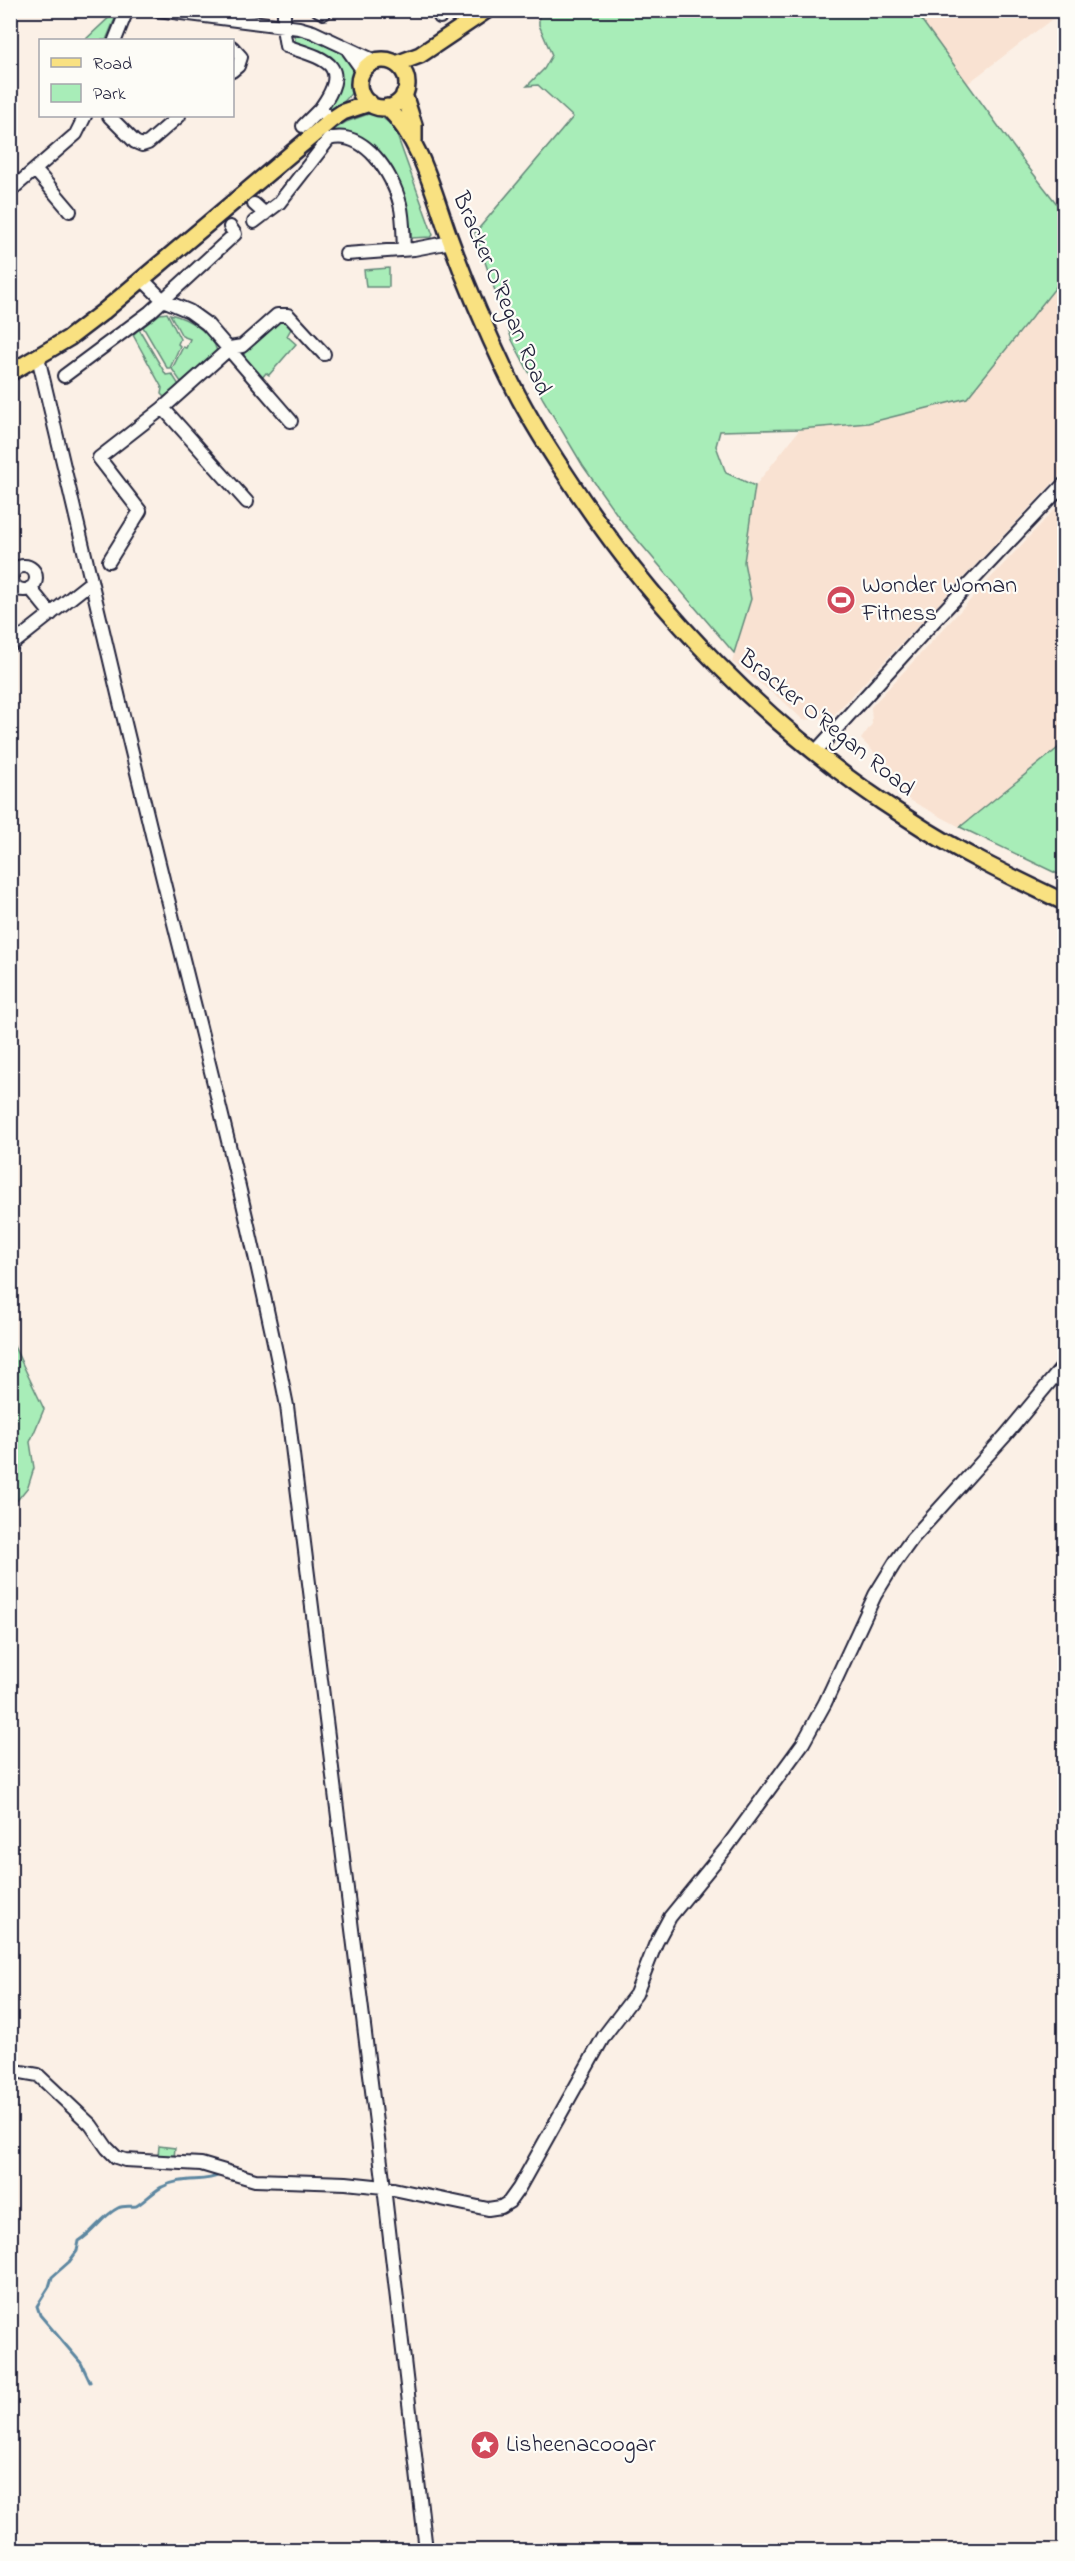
<svg xmlns="http://www.w3.org/2000/svg" width="1075" height="2561" font-family="'Indie Flower',sans-serif">
  <style>
    .built { fill: #f9e2d2 }
    .green { fill: #a8edb8; stroke: #65887a; stroke-width: 1.5 }
    .lines { fill: none; stroke-linecap: round; stroke-linejoin: round }
    .stream { stroke: #5d87a1; stroke-width: 3 }
    .minor-casing { stroke: #22223b; stroke-width: 16 }
    .major-casing { stroke: #22223b; stroke-width: 20 }
    .minor { stroke: #fdfcf7; stroke-width: 12 }
    .major { stroke: #f9e181; stroke-width: 15 }
    .labels { text-anchor: middle; dominant-baseline: central; stroke-width: 4.5; stroke-linejoin: round; paint-order: stroke }
    .street-label { font-size: 24px; fill: #22223b; stroke: #fdfcf7 }
    .poi-label { font-size: 24px; fill: #22223b; stroke: #fdfcf7; text-anchor: start }
  </style>
  <rect width="100%" height="100%" fill="#fbf0e6"/>
  <filter id="ink" filterUnits="userSpaceOnUse"><feTurbulence type="fractalNoise" baseFrequency=".0167" numOctaves="2"/><feDisplacementMap in="SourceGraphic" scale="12" xChannelSelector="R" yChannelSelector="G"/><feConvolveMatrix kernelMatrix="1 2 1 2 8 2 1 2 1" color-interpolation-filters="sRGB"/></filter>
  <g filter="url(#ink)">
    <path class="built" d="M 1064,10 L 967,84 L 915,11 Z
      M 1064,277 L 1064,471 L 832,717 L 803,720 L 784,702 L 732,662 L 751,599 L 744,562 L 755,486 L 800,429 L 868,423 L 967,398 Z
      M 1064,499 L 1064,735 L 1058,748 L 960,827 L 904,797 L 884,763 L 861,739 L 872,724 L 871,707 Z"/>
    <path class="green" d="M 539,11 L 915,11 L 1025,163 L 1064,213 L 1064,277 L 967,398 L 868,423 L 800,429 L 720,431 L 716,446 L 726,473 L 755,486 L 744,562 L 751,599 L 734,653 L 623,523 L 583,466 L 543,399 L 512,340 L 475,233 L 573,117 L 538,85 L 527,86 L 544,69 L 552,55 L 539,25 Z
      M 114,13 L 116,16 L 106,40 L 85,40 Z
      M 286,31 C 328,38 392,70 332,111 L 329,107 C 356,70 332,54 296,45 L 294,35 Z
      M 371,113 L 379,115 L 394,127 L 433,235 L 431,237 L 411,238 L 411,230 L 406,229 L 401,192 L 353,135 L 333,130 L 346,122 Z
      M 389,268 L 389,287 L 366,287 L 364,270 Z
      M 167,313 L 180,339 L 178,344 L 180,346 L 170,368 L 167,368 L 143,327 L 160,314 Z
      M 170,314 C 187,318 212,332 217,351 L 181,382 L 172,369 L 183,347 L 186,348 L 190,339 L 182,336 Z
      M 277,322 L 284,322 L 292,327 L 287,336 L 296,344 L 269,375 L 266,373 L 261,379 L 243,359 L 245,351 Z
      M 139,329 L 166,375 L 172,374 L 179,385 L 164,397 L 161,394 L 162,388 L 133,335 Z
      M 1064,735 L 1064,877 L 960,827 L 1058,748 Z
      M 10,1338 L 44,1409 L 30,1442 L 34,1468 L 28,1487 L 11,1508 Z
      M 159,2146 L 175,2148 L 174,2158 L 158,2156 Z"/>
    <g class="lines">
      <path class="stream" d="M 90,2382 L 81,2363 L 40,2315 L 37,2306 L 49,2287 L 52,2277 L 69,2262 L 77,2251 L 79,2241 C 94,2232 102,2216 118,2208 C 124,2205 130,2207 136,2206 C 140,2205 155,2190 162,2187 C 182,2176 204,2183 220,2175"/>
      <g class="minor-casing">
        <path id="minor" d="M 158,10 L 299,28 L 313,32 L 375,61
          M 284,10 L 284,25
          M 318,10 L 324,13
          M 440,17 L 447,10
          M 284,34 L 286,46 C 325,59 353,64 320,109 L 331,120
          M 115,40 L 127,10
          M 232,47 L 241,57 L 238,66 L 232,71
          M 348,50 L 363,71
          M 109,116 L 135,142 L 142,145 L 148,143 L 179,116
          M 303,126 L 320,109
          M 36,171 L 70,211
          M 10,191 L 76,134 L 85,116
          M 254,204 L 265,214
          M 254,222 L 279,203 L 329,139 C 364,129 393,174 400,204 C 404,219 403,235 404,250
          M 346,254 L 414,249 L 451,242
          M 143,280 L 163,300 L 189,311 L 207,324 L 291,421
          M 38,357 C 77,521 115,684 155,847 C 201,1033 250,1218 287,1406 L 384,2187 L 426,2550
          M 64,376 L 150,312 L 235,234 L 230,227
          M 163,408 L 247,502
          M 109,561 L 140,511 L 99,458 L 163,408 L 230,348 L 242,346 L 277,315 L 288,315 L 324,354
          M12 578a12 12 0 1 1 24 0a12 12 0 1 1-24 0Z
          M 30,588 L 51,614
          M 10,646 L 91,582
          M 816,751 L 937,618 L 1064,484
          M 10,2070 L 38,2075 L 91,2125 L 107,2148 L 116,2157 L 125,2160 L 201,2164 L 255,2180 L 346,2183 L 384,2187 L 488,2209 L 501,2207 L 509,2202 L 519,2188 L 604,2036 L 636,1994 L 656,1943 L 670,1917 L 727,1847 L 803,1743 L 825,1703 L 875,1595 L 896,1561 L 912,1539 L 1005,1436 L 1064,1365"/>
      </g>
      <g class="major-casing">
        <path id="major" d="M359 84a24 24 0 1 1 48 0a24 24 0 1 1-48 0Z
          M 396,64 L 420,55 L 487,10
          M 404,94 L 414,125 L 414,141
          M 387,107 C 423,143 434,196 451,242 C 467,286 486,330 506,372 C 523,408 544,442 566,475 C 654,611 770,731 907,818 C 957,851 1011,877 1064,902
          M 10,373 L 69,338 L 103,312 L 331,120 L 343,112 L 370,103"/>
      </g>
      <use href="#minor" class="minor"/>
      <use href="#major" class="major"/>
    </g>
  </g>
  <defs>
    <g id="stadium-disc" transform="scale(1.5)"><circle r="9.5" fill="#d1495b" stroke="#fdfcf7"/><path d="M0-5a6.5 5 0 1 0 0 10a6.5 5 0 1 0 0-10ZM-3.5-1.8h7v3.6h-7Z" fill="#fff"/></g>
    <g id="sight-disc" transform="scale(1.5)"><circle r="9.5" fill="#d1495b" stroke="#fdfcf7"/><path d="M0-6L1.8-2.2L6-1.7L2.9 1.2L3.7 5.4L0 3.3L-3.7 5.4L-2.9 1.2L-6-1.7L-1.8-2.2Z" fill="#fff"/></g>
  </defs>
  <g fill-rule="evenodd">
    <use href="#stadium-disc" x="841" y="600"/>
    <use href="#sight-disc" x="485" y="2445"/>
  </g>
  <g class="labels">
    <g class="street-label">
      <text transform="translate(501 294) rotate(67)">Bracker O'Regan Road</text>
      <text transform="translate(826 724) rotate(39)">Bracker O'Regan Road</text>
    </g>
    <g class="poi-label">
      <text x="862" y="586">Wonder Woman<tspan x="862" dy="28">Fitness</tspan></text>
      <text x="506" y="2445">Lisheenacoogar</text>
    </g>
  </g>
  <rect width="1075" height="2561" fill="none" stroke="#fdfcf7" stroke-width="36"/>
  <rect x="18" y="18" width="1039" height="2525" fill="none" stroke="#22223b" stroke-width="2" filter="url(#ink)"/>
  <rect x="39" y="39" width="195" height="78" fill="#fdfcf7" stroke="#a5a5ac" stroke-width="1.5"/>
  <rect x="51" y="58" width="30" height="9" fill="#f9e181" stroke="#a5a5ac" stroke-width="1.5"/>
  <text x="93" y="69" font-size="18" fill="#22223b">Road</text>
  <rect x="51" y="84" width="30" height="18" fill="#a8edb8" stroke="#a5a5ac" stroke-width="1.5"/>
  <text x="93" y="99" font-size="18" fill="#22223b">Park</text>
</svg>
